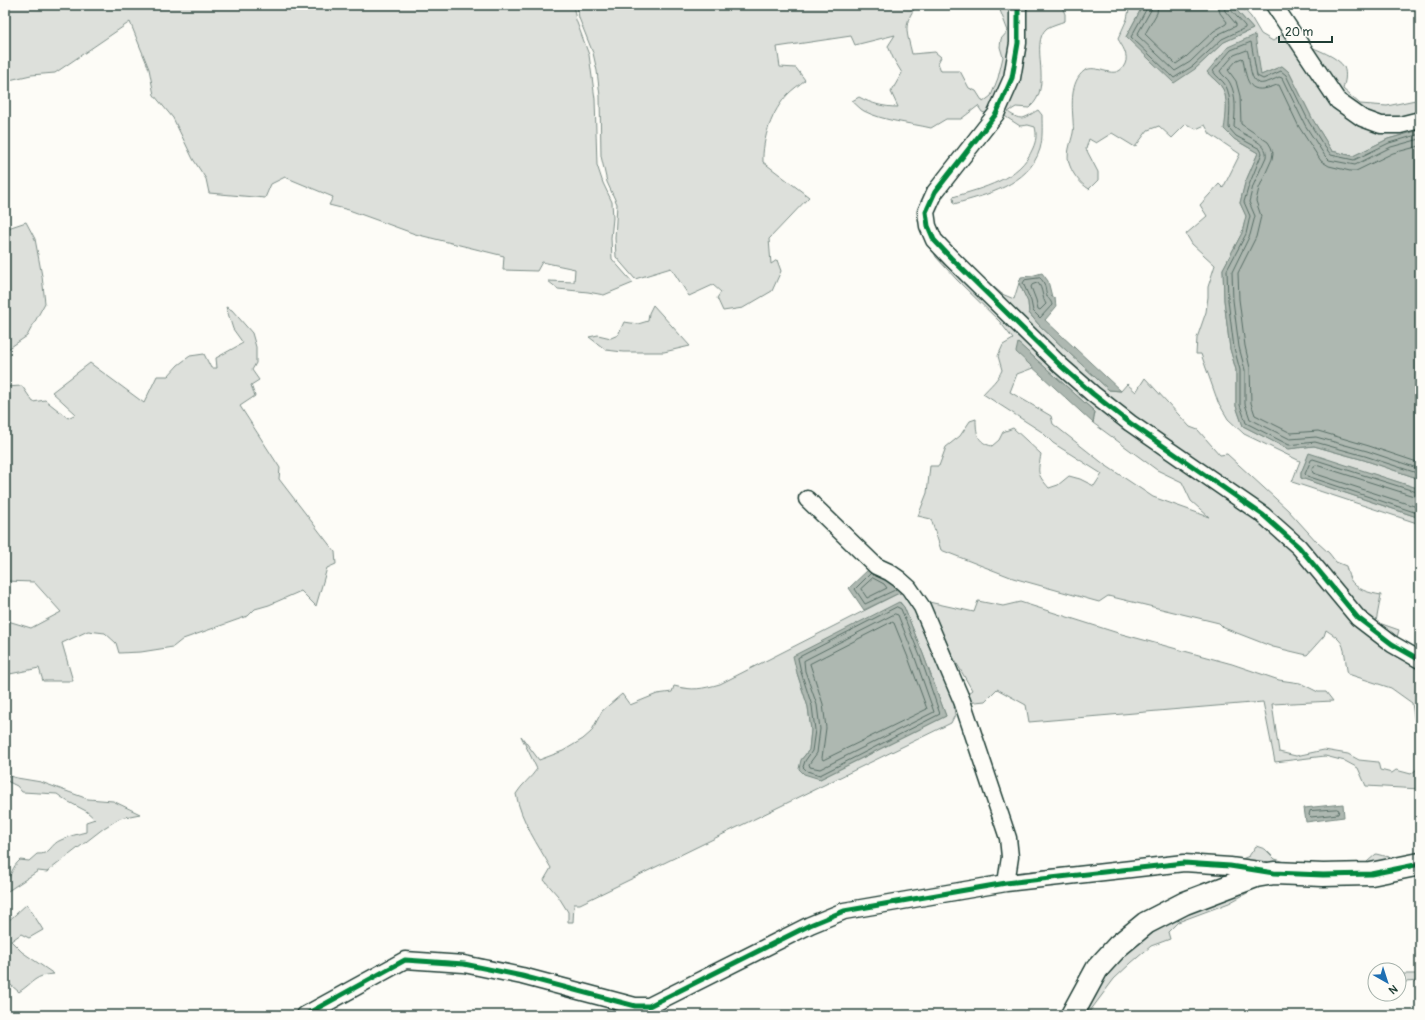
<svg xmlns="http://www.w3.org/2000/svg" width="1425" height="1020" font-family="Pangolin,sans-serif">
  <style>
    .green { fill: #dde0db; stroke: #7e8e88; fill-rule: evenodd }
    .water { fill: #aeb8b1; stroke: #75877f }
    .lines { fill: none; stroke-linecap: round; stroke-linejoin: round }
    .shore { stroke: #586e66; stroke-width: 1 }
    .street-casing { stroke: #1f3d34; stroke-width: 19 }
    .secondary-casing { stroke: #1f3d34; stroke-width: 25 }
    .street { stroke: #fdfcf7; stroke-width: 16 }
    .secondary { stroke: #fdfcf7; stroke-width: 22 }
    .cycleway-casing { stroke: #fdfcf7; stroke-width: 8 }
    .cycleway { stroke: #00873e; stroke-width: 5 }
  </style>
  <rect width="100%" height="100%" fill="#fdfcf7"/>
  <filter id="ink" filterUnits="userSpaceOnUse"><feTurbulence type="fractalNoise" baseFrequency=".025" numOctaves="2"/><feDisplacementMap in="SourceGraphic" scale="8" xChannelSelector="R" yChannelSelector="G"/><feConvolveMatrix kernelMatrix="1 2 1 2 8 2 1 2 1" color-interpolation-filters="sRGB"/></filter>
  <g filter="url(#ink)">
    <path class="green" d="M 5,5 L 573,5 L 576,20 L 589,55 L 595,99 L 597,165 L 603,183 L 612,202 L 613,218 L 611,238 L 612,259 L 633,283 L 604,295 L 588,292 L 558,289 L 548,281 L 574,282 L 575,269 L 542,262 L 537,271 L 503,270 L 504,256 L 415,234 L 349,210 L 329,205 L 333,197 L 285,177 L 271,184 L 265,198 L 209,193 L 206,179 L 193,159 L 173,118 L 154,95 L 149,69 L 130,22 L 55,73 L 31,75 L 5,81 Z
      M 577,5 L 917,5 C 902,25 907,32 912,54 L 935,52 L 941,57 L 938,63 L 941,71 L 960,71 L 969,88 L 976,91 L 983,102 L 991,96 L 998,78 L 1003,57 L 1000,47 L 1001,39 L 1008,31 L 998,5 L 1014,5 L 1015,45 L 991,115 L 982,112 L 978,106 L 961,119 L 946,119 L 931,128 C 910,123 883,121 864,111 C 860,109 856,104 852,101 L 859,97 C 872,104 884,107 898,107 L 891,92 L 902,73 L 893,58 L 888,46 L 895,35 L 855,45 L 851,36 L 777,47 L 780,67 L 796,68 L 805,80 C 799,85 793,89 788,94 C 772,111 762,139 763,162 L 809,197 L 769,239 L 771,264 L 777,260 L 781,271 L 772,291 L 743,308 L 723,311 L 717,298 L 721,292 L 713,285 L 689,296 L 671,268 L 635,279 L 616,257 L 615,238 L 617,204 L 607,182 L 601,156 L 600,96 L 597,71 L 593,53 L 579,18 Z
      M 1022,5 L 1061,5 L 1065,14 L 1065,21 C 1060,23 1052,25 1047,28 C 1028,44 1055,87 1029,108 L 1016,107 L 1008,112 C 1022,122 1024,118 1038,110 L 1042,115 C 1042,126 1043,138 1040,149 C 1029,185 986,195 954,204 L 953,197 C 982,188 1020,180 1033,148 C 1036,141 1037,135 1035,127 L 1028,125 L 1020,126 L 1003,115 Z
      M 1130,5 L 1145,5 L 1141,9 L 1126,37 L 1195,69 L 1224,42 L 1253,29 L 1232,5 L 1240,5 L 1251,17 L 1261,34 L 1273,41 L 1287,31 L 1335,107 L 1420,125 L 1420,130 L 1388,139 L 1353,156 L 1332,151 L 1313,120 L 1289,72 L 1282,66 L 1261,75 L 1207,72 C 1211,77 1217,81 1221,86 C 1229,95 1226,118 1225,130 L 1234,139 L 1258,153 L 1245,183 L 1240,203 L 1246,216 L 1242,233 L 1223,269 L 1224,300 L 1230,349 L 1236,370 L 1236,406 L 1243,426 L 1288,449 L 1314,446 L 1364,460 L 1420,479 L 1420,489 L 1309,454 L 1301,473 L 1301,478 L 1420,518 L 1420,524 L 1292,482 L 1300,461 L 1244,434 L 1228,419 L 1218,402 L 1201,354 L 1196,354 L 1197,338 L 1206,312 L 1208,297 L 1208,287 L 1215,265 L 1192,244 L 1186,234 L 1207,216 L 1200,205 L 1219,184 L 1223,188 L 1240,154 L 1210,134 L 1205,125 L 1196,129 L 1186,124 L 1172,138 L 1159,126 L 1148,130 L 1135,147 L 1112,133 L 1096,143 L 1089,139 L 1086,149 L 1098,172 L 1098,180 L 1089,189 C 1080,183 1074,176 1070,166 C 1065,155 1071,143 1073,133 C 1074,129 1073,124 1073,120 C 1072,105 1070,82 1084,71 C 1097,62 1116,83 1125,64 C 1129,55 1122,46 1118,39 L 1127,19 Z
      M 1306,45 C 1316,49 1338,57 1344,67 C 1347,74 1345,82 1343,89 L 1360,104 L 1387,106 L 1420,99 L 1420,116 L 1397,121 L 1381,118 L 1351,105 Z
      M 26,222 L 35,239 L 42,276 L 45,303 L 27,336 L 5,351 L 5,229 Z
      M 939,233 L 959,255 L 980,275 L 1002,294 L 1014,299 L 1019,283 L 1028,302 L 1029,313 L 1039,325 L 1109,390 L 1121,391 L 1127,384 L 1136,392 L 1145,378 L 1190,427 L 1198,430 L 1220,455 L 1227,454 L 1288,510 L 1317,542 L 1329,553 L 1336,562 L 1346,566 C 1347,570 1348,575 1350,579 C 1356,590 1370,593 1381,595 L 1376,622 L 1399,630 L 1396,641 L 1373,624 L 1301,543 L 1095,390 L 952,254 Z
      M 928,239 L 1000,316 L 1233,498 L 1420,666 L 1420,730 L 1415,724 L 1412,703 L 1391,688 L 1348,674 C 1345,664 1346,646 1339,640 C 1336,636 1330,633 1326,630 L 1324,636 L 1307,655 L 1273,647 L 1224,628 L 1219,623 L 1108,596 L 1099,602 L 1013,578 L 941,550 L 931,519 L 918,516 L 927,493 L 930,466 L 939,466 L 946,447 L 960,436 L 970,421 L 976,419 C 976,432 977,443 992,446 L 999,440 L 1003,432 L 1013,428 L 1041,454 C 1038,473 1036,473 1049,488 L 1058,485 L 1069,476 L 1080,479 L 1094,486 L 1102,474 L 1053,443 L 1042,432 L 983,394 C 990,386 998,380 1002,370 L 998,356 L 1003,345 L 1013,339 L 1000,322 L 957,280 L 936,257 ZM 1018,343 L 1095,412 L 1093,423 L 1157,470 L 1182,482 L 1191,501 L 1209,517 L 1153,497 L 1105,465 L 1053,424 L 1051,416 L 1010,392 L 1017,374 L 1033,368 Z
      M 653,305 L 690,346 L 664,352 L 623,352 L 606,350 L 589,337 L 598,335 L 611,338 L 618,335 L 624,322 L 638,324 L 648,321 L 649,313 Z
      M 226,307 L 232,310 L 252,333 L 256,347 L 256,363 L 252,370 L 259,380 L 251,385 L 255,396 L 240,406 L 280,468 L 279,479 L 335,552 L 336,564 L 327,568 L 316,606 L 301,591 L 269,605 L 255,609 L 248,616 L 183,639 L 173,647 L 141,652 L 119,653 L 116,643 L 105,633 L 88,631 L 62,643 L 73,681 L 43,681 L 39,668 L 5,675 L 5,621 L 8,621 L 31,628 L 61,612 L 34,582 L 5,581 L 5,387 L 22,386 L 33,402 L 45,400 L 68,418 L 76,414 L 52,392 L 90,363 L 144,403 L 157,376 L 168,376 L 178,365 L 190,356 L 204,354 L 211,368 L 217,368 L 216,358 L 243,343 L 233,329 Z
      M 907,591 L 959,704 L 954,707 L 955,715 L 951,723 L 580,904 L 574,904 L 573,922 L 568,922 L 568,912 L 558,896 L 544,880 L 551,868 C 538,845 521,821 516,794 C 522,784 531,778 537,769 L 521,736 L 539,760 L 563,751 L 583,739 L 591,732 L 602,711 L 622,694 L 630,705 L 657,694 L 672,692 L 674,686 C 694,691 701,689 720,684 L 897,594 ZM 900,602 L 904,607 L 923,654 L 946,716 L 820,779 L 801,760 L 809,750 L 811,730 L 808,707 L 797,673 Z
      M 978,601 L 1003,606 L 1020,602 L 1118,633 L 1232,664 L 1279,680 L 1300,683 L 1318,692 L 1326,692 L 1333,701 L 1272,704 L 1279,752 L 1296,756 L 1324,750 L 1348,754 L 1359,760 L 1378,762 L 1380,770 L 1392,773 L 1396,770 L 1411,774 L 1417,769 L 1420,770 L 1420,789 L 1366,786 L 1358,768 L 1345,761 L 1325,756 L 1275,762 L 1263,702 L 1029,722 L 1026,705 L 997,689 L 985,701 L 966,703 L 964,696 L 972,690 L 952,655 L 929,602 L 974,612 Z
      M 5,775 L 17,778 L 41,782 L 88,799 L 113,801 L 140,814 L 120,818 L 104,828 L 47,872 L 38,871 L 5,893 L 5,881 C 13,874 11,868 20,860 L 29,861 L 37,854 C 51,855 50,844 61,840 C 69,836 78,834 86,832 L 86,822 L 95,819 L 86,811 L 67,801 L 57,794 L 22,792 L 17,786 L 5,780 Z
      M 1256,846 L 1265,849 L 1275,859 L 1292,864 L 1365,867 L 1367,862 L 1376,854 C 1395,859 1401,858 1420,852 L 1420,860 L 1370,871 L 1227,862 L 1018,877 L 1014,873 L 1178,856 L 1242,859 L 1249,856 Z
      M 1276,877 L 1229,903 L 1178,922 L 1168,932 L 1170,939 L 1151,946 L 1131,963 L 1114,979 L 1087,1015 L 1078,1015 L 1090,991 L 1146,931 Z
      M 27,904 L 43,930 L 29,938 L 21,934 L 11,941 L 22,952 L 54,974 C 35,975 34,982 19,992 L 5,980 L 5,924 Z
      M 1400,974 L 1420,974 L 1420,981 L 1404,982 Z"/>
    <path class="water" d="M 1145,5 L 1232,5 L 1253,29 L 1224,42 L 1195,69 L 1174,83 L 1126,37 L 1141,9 Z
      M 1255,35 L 1261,75 L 1282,66 L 1289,72 L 1313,120 L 1332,151 L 1353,156 L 1388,139 L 1420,130 L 1420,479 L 1364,460 L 1314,446 L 1288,449 L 1243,426 L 1236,406 L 1236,370 L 1230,349 L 1224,300 L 1223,269 L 1242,233 L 1246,216 L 1240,203 L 1245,183 L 1258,153 L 1234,139 L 1224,129 C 1226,118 1229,95 1221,86 C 1217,81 1211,77 1207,72 L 1228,47 Z
      M 1042,273 L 1048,281 L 1052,297 L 1055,298 L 1056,307 L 1045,320 L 1121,391 L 1109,390 L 1039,325 L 1029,313 L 1028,302 L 1019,283 L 1021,277 L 1031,276 Z
      M 1018,343 L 1095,412 L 1093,423 L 1016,352 Z
      M 1309,453 L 1420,489 L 1420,518 L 1301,478 L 1301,473 Z
      M 871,567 L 907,591 L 897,594 L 864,610 L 849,588 Z
      M 899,602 L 904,607 L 923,654 L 946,716 L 820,779 L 804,774 L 799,769 L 801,760 L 809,750 L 811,730 L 808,707 L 797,673 L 793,656 Z
      M 1343,804 L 1344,817 L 1306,822 L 1304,808 Z"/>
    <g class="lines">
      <path class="shore" d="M 1147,5 L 1147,8 L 1131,37 L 1174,78 L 1193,66 L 1222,39 L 1245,28 L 1245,26 L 1230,9 L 1229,5
        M 1152,5 L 1151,10 L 1137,35 L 1175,71 L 1190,62 L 1219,34 L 1236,26 L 1236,24 L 1225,11 L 1224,5
        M 1158,5 L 1157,13 L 1145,34 L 1176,64 L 1186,57 L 1214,31 L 1226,24 L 1227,22 L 1220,13 L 1218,5
        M 1420,134 L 1389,143 L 1354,160 L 1331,155 L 1322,143 L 1309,122 L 1286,75 L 1281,71 L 1263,79 L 1257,76 L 1251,42 L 1231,50 L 1213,71 C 1216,77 1223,80 1226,86 C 1232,99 1229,114 1229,128 L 1236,136 L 1260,149 L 1262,153 L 1249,185 L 1244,202 L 1250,216 L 1246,234 L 1227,270 L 1228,300 L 1234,348 L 1240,370 L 1240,405 L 1246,423 L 1289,445 L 1315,442 L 1365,456 L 1420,474
        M 1420,139 L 1391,147 L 1355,165 L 1329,160 L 1325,156 L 1305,125 L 1282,78 L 1279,77 C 1275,79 1269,82 1264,83 C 1248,87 1251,59 1247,50 L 1234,55 L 1220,71 C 1222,76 1228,78 1230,83 C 1237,96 1235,113 1234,127 C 1243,136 1269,142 1266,157 L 1253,186 L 1249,202 L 1255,216 L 1250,235 L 1232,272 L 1233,300 L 1239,347 L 1245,370 L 1245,404 L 1250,419 L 1290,439 L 1316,437 L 1367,451 L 1420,469
        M 1420,146 L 1393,153 L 1356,171 L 1350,171 L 1329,166 L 1321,161 L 1299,127 L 1279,85 L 1277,85 C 1249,96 1247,84 1243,59 L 1242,58 L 1237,60 L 1228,70 L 1236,81 L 1240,96 L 1241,124 L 1268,142 L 1271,147 L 1273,153 L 1272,159 L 1259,188 L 1256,201 L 1261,216 L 1256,237 L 1238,273 L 1239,299 L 1245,346 L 1250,368 L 1251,403 L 1255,415 L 1291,433 L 1318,431 L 1369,446 L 1420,463
        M 1040,278 C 1046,283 1045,289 1047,296 C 1049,300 1051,300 1052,305 L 1040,318 L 1033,311 L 1031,301 L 1023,283 L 1025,280 Z
        M 1038,283 C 1043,288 1042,298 1046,304 L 1040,310 L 1038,309 L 1036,300 L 1031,287 L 1032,285 Z
        M 1420,493 L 1313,459 L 1311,460 L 1305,474 L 1307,476 L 1420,514
        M 1420,498 L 1316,465 L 1314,466 L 1312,470 L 1313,473 L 1420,508
        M 871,573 L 855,589 L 865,604 L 895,590 L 896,589
        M 873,578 L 884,584 L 887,588 L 867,598 L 861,589 Z
        M 897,607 L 901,609 L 920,656 L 940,714 L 820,775 L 807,771 L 803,767 L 805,761 L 812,751 L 815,730 L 812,706 L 801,672 L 798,658 Z
        M 895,614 L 898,615 L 915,658 L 934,712 L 820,769 L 810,767 L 809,764 L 817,753 L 820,729 L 817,705 L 805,671 L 804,661 Z
        M 892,622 L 894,623 L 909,660 L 927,709 L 823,760 L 822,758 L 826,728 L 823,704 L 810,664 Z
        M 1337,809 L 1339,810 L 1338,814 L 1311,817 L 1309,815 L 1310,811 Z"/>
      <g class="street-casing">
        <path id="street" d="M 1018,5 L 1018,43 L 1012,78 L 996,114 L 935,192 L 926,212 L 928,226 L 934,240 L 951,258 L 1061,366 L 1093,394 L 1130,423 L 1263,515 L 1299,547 L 1358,618 L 1392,644 L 1420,660
          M 1274,5 L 1338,101 L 1362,118 L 1381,125 L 1400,125 L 1420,120
          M 807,499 L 876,566 L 889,572 L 899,579 L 909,588 L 922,607 L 962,701 L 1008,838 L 1010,857 L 1006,883
          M 305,1015 L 405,960 L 464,964 L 522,976 L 635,1006 L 649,1006 L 810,925 L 844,911 L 1006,883 L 1184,863 L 1230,866 L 1266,871"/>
      </g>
      <g class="secondary-casing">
        <path id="secondary" d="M 1072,1015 L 1097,969 L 1118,946 L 1146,923 L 1185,903 L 1256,876 L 1274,873 L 1323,875 L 1371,874 L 1420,864"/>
      </g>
      <use href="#street" class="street"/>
      <use href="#secondary" class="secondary"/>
      <g class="cycleway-casing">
        <path id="cycleway" d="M 1018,5 L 1018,43 L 1012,78 L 996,114 L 935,192 L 926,212 L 928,226 L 934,240 L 951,258 L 1061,366 L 1093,394 L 1130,423 L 1263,515 L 1299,547 L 1358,618 L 1392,644 L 1420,660
          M 305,1015 L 405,960 L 464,964 L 522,976 L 635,1006 L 649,1006 L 810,925 L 844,911 L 1006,883 L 1184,863 L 1230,866 L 1274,873 L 1323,875 L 1371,874 L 1420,864"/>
      </g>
      <use href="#cycleway" class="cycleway"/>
    </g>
  </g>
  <rect width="1425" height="1020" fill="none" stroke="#fdfcf7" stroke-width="20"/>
  <rect x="10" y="10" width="1405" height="1000" fill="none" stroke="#1f3d34" stroke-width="1.5" filter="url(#ink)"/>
  <g transform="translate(1387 982) rotate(141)"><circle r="19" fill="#fdfcf7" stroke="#a4b0a9"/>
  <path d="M0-3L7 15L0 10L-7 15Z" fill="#1f6fb2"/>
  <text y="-6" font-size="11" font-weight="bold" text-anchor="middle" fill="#1f3d34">N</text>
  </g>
  <path d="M1279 36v6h53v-6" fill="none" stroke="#1f3d34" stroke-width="2"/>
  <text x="1285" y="36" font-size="12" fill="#1f3d34" stroke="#fdfcf7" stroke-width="3" paint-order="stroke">20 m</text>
</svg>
